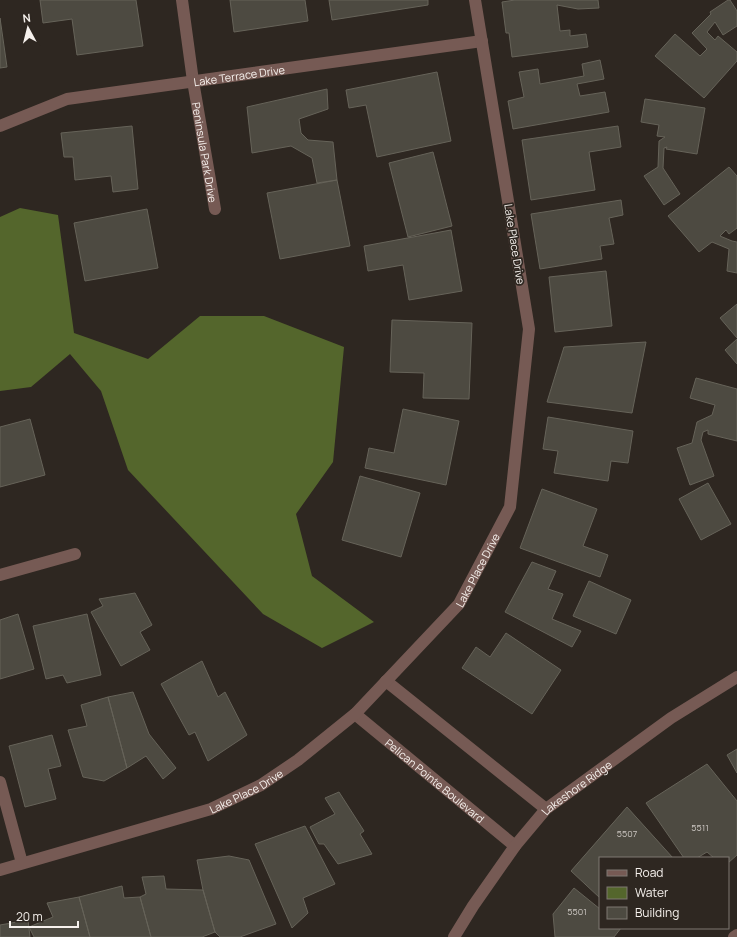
<svg xmlns="http://www.w3.org/2000/svg" width="737" height="937" font-family="Manrope,sans-serif">
  <style>
    .water { fill: #54662c }
    .building { fill: #4d4a41; stroke: #666359 }
    .lines { fill: none; stroke-linecap: round; stroke-linejoin: round }
    .street { stroke: #765a54; stroke-width: 12 }
    .labels { text-anchor: middle; dominant-baseline: central; stroke-width: 3.5; stroke-linejoin: round; paint-order: stroke }
    .number-label { font-size: 9px; fill: #ccc7c2 }
    .street-label { font-size: 11px; fill: #f6f1ed; stroke: #2e2721 }
  </style>
  <rect width="100%" height="100%" fill="#2e2721"/>
  <path class="water" d="M 20,208 L 58,215 L 74,333 L 148,359 L 200,316 L 264,316 L 344,347 L 333,462 L 296,514 L 312,576 L 374,622 L 322,648 L 263,614 L 128,470 L 101,391 L 70,354 L 31,387 L 0,391 L 0,217 Z"/>
  <path class="building" d="M 40,0 L 136,0 L 143,46 L 77,55 L 72,19 L 43,23 Z
    M 230,0 L 305,0 L 308,21 L 234,32 Z
    M 329,0 L 428,0 L 428,5 L 332,20 Z
    M 515,0 L 598,0 L 599,8 L 578,9 L 557,5 L 560,31 L 570,30 L 570,36 L 586,34 L 588,47 L 512,57 L 509,33 L 506,33 L 502,2 Z
    M 728,0 L 730,0 L 737,11 L 737,26 L 723,35 L 715,22 L 707,32 L 715,40 L 718,36 L 737,52 L 737,61 L 704,98 L 655,56 L 675,34 L 700,56 L 707,49 L 692,33 L 711,14 L 710,12 Z
    M 0,18 L 7,67 L 0,68 Z
    M 600,60 L 604,79 L 577,84 L 580,96 L 605,92 L 609,112 L 513,129 L 508,101 L 524,97 L 519,72 L 538,69 L 540,84 L 584,76 L 582,64 Z
    M 437,72 L 451,141 L 377,157 L 366,105 L 349,108 L 346,90 Z
    M 327,89 L 328,109 L 299,119 L 301,133 L 308,140 L 333,142 L 337,180 L 317,183 L 312,158 L 291,146 L 252,153 L 247,107 Z
    M 645,99 L 705,108 L 697,154 L 666,149 L 667,147 L 664,148 L 663,168 L 680,194 L 664,205 L 644,176 L 658,167 L 659,141 L 665,137 L 657,136 L 659,125 L 641,122 Z
    M 132,126 L 138,189 L 113,192 L 111,176 L 75,180 L 73,157 L 64,157 L 61,133 Z
    M 618,126 L 621,147 L 589,152 L 595,190 L 531,200 L 522,140 Z
    M 433,152 L 452,226 L 408,237 L 389,163 Z
    M 729,167 L 737,176 L 737,228 L 729,234 L 726,230 L 720,236 L 732,241 L 737,242 L 737,273 L 727,271 L 729,249 L 712,242 L 699,252 L 668,216 Z
    M 337,180 L 350,246 L 280,259 L 267,193 Z
    M 621,200 L 623,215 L 609,218 L 614,244 L 600,246 L 602,259 L 540,269 L 531,214 Z
    M 147,209 L 158,268 L 85,281 L 74,223 Z
    M 451,230 L 462,291 L 409,300 L 403,265 L 368,271 L 364,246 Z
    M 606,271 L 612,326 L 555,332 L 549,277 Z
    M 737,304 L 737,338 L 720,318 Z
    M 392,320 L 472,323 L 469,399 L 423,398 L 424,373 L 390,372 Z
    M 737,339 L 737,364 L 725,350 Z
    M 646,342 L 632,413 L 547,402 L 564,347 Z
    M 696,378 L 737,389 L 737,441 L 708,434 L 708,430 L 703,432 L 701,440 L 714,476 L 690,485 L 677,448 L 692,443 L 697,422 L 712,415 L 715,405 L 690,398 Z
    M 403,409 L 459,421 L 446,485 L 365,468 L 369,448 L 394,453 Z
    M 548,417 L 633,431 L 628,463 L 611,461 L 608,481 L 554,473 L 558,451 L 543,449 Z
    M 30,419 L 45,475 L 0,487 L 0,427 Z
    M 360,476 L 420,493 L 401,557 L 342,540 Z
    M 708,483 L 731,524 L 701,540 L 679,499 Z
    M 542,489 L 597,509 L 583,546 L 608,555 L 600,577 L 520,548 Z
    M 532,562 L 556,571 L 548,589 L 563,594 L 552,619 L 581,631 L 572,647 L 505,612 Z
    M 589,581 L 631,600 L 616,634 L 573,616 Z
    M 135,593 L 152,625 L 140,632 L 150,650 L 121,666 L 91,612 L 103,606 L 99,599 Z
    M 18,614 L 34,669 L 0,679 L 0,620 Z
    M 87,614 L 101,675 L 67,683 L 63,675 L 46,679 L 33,626 Z
    M 506,633 L 561,670 L 532,714 L 462,668 L 476,647 L 490,657 Z
    M 202,661 L 218,697 L 225,692 L 247,735 L 208,761 L 195,732 L 189,735 L 161,684 Z
    M 133,692 L 149,734 L 176,768 L 163,779 L 146,756 L 127,768 L 108,697 Z
    M 108,697 L 127,768 L 104,781 L 83,777 L 68,730 L 87,726 L 81,705 Z
    M 52,735 L 61,766 L 48,769 L 56,799 L 25,807 L 9,746 Z
    M 737,749 L 737,773 L 727,755 Z
    M 707,764 L 737,801 L 737,855 L 728,863 L 728,858 L 714,858 L 707,852 L 697,858 L 684,858 L 646,803 Z
    M 339,792 L 364,831 L 360,834 L 372,854 L 338,864 L 324,844 L 319,844 L 310,827 L 335,814 L 325,798 Z
    M 627,807 L 673,858 L 600,858 L 600,898 L 571,871 Z
    M 305,826 L 335,884 L 303,898 L 308,913 L 292,928 L 255,844 Z
    M 229,856 L 249,860 L 276,924 L 240,937 L 220,937 L 215,932 L 203,890 L 197,860 Z
    M 164,876 L 166,889 L 203,890 L 215,932 L 202,937 L 151,937 L 140,897 L 146,894 L 142,877 Z
    M 122,886 L 124,898 L 140,897 L 151,937 L 90,937 L 79,897 Z
    M 574,888 L 600,909 L 600,928 L 621,928 L 614,937 L 555,937 L 553,914 Z
    M 79,897 L 90,937 L 34,937 L 29,927 L 53,917 L 47,903 Z
    M 28,920 L 30,937 L 0,937 L 0,925 Z"/>
  <g class="lines">
    <g class="street">
      <path id="s1" d="M 182,0 L 193,81 L 215,209"/>
      <path id="s2" d="M 0,126 L 67,99 L 482,41"/>
      <path d="M 0,575 L 75,554"/>
      <path d="M 386,681 L 546,809"/>
      <path id="s3" d="M 355,714 L 515,846"/>
      <path d="M 0,782 L 22,863"/>
      <path id="s4" d="M 0,870 L 211,809 L 261,785 L 298,760 L 355,714 L 459,604 L 510,507 L 529,329 L 475,0"/>
      <path id="s5" d="M 454,937 L 473,906 L 515,846 L 546,809 L 671,718 L 737,677"/>
      <path d="M 734,937 L 737,935"/>
    </g>
  </g>
  <g class="labels">
    <g class="number-label">
      <text x="700" y="827">5511</text>
      <text x="627" y="833">5507</text>
      <text x="577" y="911">5501</text>
    </g>
    <g class="street-label">
      <text stroke="none"><textPath href="#s2" startOffset="246">Lake Terrace Drive</textPath></text>
      <text stroke="none"><textPath href="#s1" startOffset="154">Peninsula Park Drive</textPath></text>
      <text transform="translate(515 244) rotate(81)">Lake Place Drive</text>
      <text stroke="none"><textPath href="#s4" startOffset="583">Lake Place Drive</textPath></text>
      <text stroke="none"><textPath href="#s3" startOffset="104">Pelican Pointe Boulevard</textPath></text>
      <text stroke="none"><textPath href="#s5" startOffset="195">Lakeshore Ridge</textPath></text>
      <text stroke="none"><textPath href="#s4" startOffset="259">Lake Place Drive</textPath></text>
    </g>
  </g>
  <rect x="599" y="857" width="130" height="72" fill="#2e2721" stroke="#7e7873"/>
  <rect x="607" y="870" width="20" height="6" fill="#765a54" stroke="#7e7873"/>
  <text x="635" y="877" font-size="12" fill="#f6f1ed">Road</text>
  <rect x="607" y="887" width="20" height="12" fill="#54662c" stroke="#7e7873"/>
  <text x="635" y="897" font-size="12" fill="#f6f1ed">Water</text>
  <rect x="607" y="907" width="20" height="12" fill="#4d4a41" stroke="#7e7873"/>
  <text x="635" y="917" font-size="12" fill="#f6f1ed">Building</text>
  <g transform="translate(28 28) rotate(353)" stroke="#2e2721" stroke-width="3" paint-order="stroke">
  <path d="M0-3L7 15L0 10L-7 15Z" fill="#f6f1ed"/>
  <text y="-6" font-size="11" font-weight="bold" text-anchor="middle" fill="#f6f1ed">N</text>
  </g>
  <path d="M10 921v6h68v-6" fill="none" stroke="#f6f1ed" stroke-width="2"/>
  <text x="16" y="921" font-size="12" fill="#f6f1ed" stroke="#2e2721" stroke-width="3" paint-order="stroke">20 m</text>
</svg>
